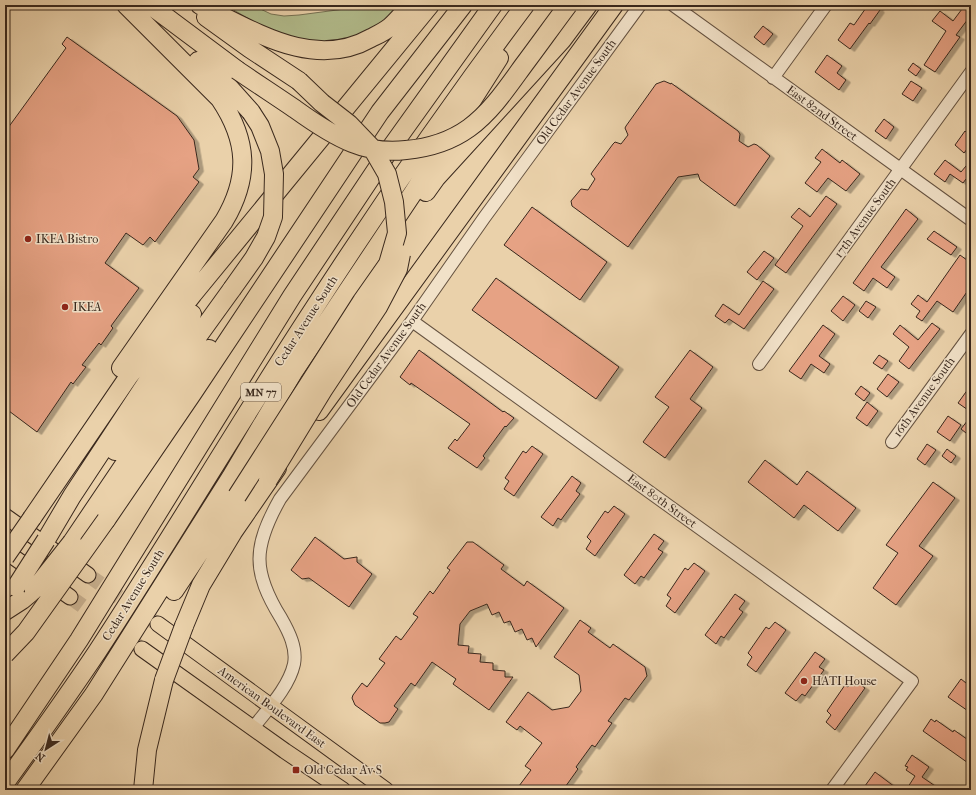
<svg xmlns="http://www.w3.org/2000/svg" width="976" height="795" font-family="'IM FELL French Canon',serif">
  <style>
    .green { fill: #b2bc8c; stroke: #767254 }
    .building { fill: #e6a284; stroke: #39281d; filter: url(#shadow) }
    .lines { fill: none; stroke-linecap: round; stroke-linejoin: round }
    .major-tunnel { stroke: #c7af8e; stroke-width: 15; stroke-dasharray: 15 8; stroke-linecap: butt }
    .minor-casing { stroke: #655240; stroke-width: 14 }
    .major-casing { stroke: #39281d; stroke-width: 17 }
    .highway-casing { stroke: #39281d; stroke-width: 20 }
    .minor { stroke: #f1e1c8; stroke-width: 12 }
    .major { stroke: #ead1aa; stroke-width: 15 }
    .highway { stroke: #ead1aa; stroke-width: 18 }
    .highway-bridge-casing { stroke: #39281d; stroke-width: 20; stroke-linecap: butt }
    .highway-bridge { stroke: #ead1aa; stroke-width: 18 }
    .poi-dot { fill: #8f2418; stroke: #f1e1c8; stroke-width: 1.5 }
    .labels { text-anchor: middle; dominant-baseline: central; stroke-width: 3; stroke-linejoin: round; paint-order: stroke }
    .shield { fill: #f1e1c8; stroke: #706050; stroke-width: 1 }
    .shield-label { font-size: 11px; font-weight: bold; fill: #39281d }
    .street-label { font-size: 12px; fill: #39281d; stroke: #f1e1c8 }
    .poi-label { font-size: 12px; fill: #39281d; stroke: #f1e1c8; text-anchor: start }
  </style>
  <defs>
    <filter id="shadow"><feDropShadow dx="4.5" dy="2.5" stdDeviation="0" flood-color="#0004"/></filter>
  </defs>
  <rect width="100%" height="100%" fill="#ead1aa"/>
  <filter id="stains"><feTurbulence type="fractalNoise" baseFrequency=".005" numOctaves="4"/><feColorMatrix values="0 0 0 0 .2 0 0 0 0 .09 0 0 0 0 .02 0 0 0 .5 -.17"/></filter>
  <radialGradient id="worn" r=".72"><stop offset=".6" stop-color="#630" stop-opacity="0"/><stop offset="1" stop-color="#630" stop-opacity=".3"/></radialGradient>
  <path class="green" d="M 225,5 L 252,5 L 271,14 L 284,16 L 299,15 L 375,5 L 402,5 L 381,25 L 367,34 L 324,44 L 280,37 Z"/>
  <path class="building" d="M 868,5 L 881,5 L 878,9 L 880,10 L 870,24 L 869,23 L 850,49 L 838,40 L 850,23 L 854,25 Z
    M 965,5 L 971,5 L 971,15 L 956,35 L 960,37 L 935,72 L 924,65 L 946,31 L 932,21 L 940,11 L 953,21 Z
    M 763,26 L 773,34 L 764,45 L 754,37 Z
    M 67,37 L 177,116 L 194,140 L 199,169 L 193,177 L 199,182 L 155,242 L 150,237 L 143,245 L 126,233 L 105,263 L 139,288 L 111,326 L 113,328 L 101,345 L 99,343 L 82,365 L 86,367 L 73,384 L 71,382 L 37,432 L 5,408 L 5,132 L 66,48 L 62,44 Z
    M 827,55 L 842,66 L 837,73 L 846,80 L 839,90 L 815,72 Z
    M 913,63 L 921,69 L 916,76 L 908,70 Z
    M 664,81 L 671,84 L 671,83 L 738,131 L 740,134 L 739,141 L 748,147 L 754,144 L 757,145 L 770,156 L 735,206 L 700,180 L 698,174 L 678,177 L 628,247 L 572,206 L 571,201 L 581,189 L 588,190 L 595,179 L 591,174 L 593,171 L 613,144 L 615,142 L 621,144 L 628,135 L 625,128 L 626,126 L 656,84 Z
    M 911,81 L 922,88 L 913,101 L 902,94 Z
    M 884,119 L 894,127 L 886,139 L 875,131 Z
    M 965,131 L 971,136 L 971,144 L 964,153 L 955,145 Z
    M 822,149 L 840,163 L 842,160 L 860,174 L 846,191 L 828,178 L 817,192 L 805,183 L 821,162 L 815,158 Z
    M 945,160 L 961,172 L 971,160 L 971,183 L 966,179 L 963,183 L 950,174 L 945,182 L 934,174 Z
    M 826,196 L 837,204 L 786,273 L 775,265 L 803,226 L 791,217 L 799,208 L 810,217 Z
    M 532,207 L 607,262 L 580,300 L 504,245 Z
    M 906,209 L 918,219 L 881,267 L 895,277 L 887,288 L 873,278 L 864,291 L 853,283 Z
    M 934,231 L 957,247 L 951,255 L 927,239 Z
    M 764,251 L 774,258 L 757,280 L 747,272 Z
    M 960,255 L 971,263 L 971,286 L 953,312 L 937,301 L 922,321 L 916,317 L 920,311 L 911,304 L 918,295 L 927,302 Z
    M 496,278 L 619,367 L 596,399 L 472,310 Z
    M 763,281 L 774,289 L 744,329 L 729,319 L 725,323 L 715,316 L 723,304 L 739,315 Z
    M 843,296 L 855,305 L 843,321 L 831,311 Z
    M 866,301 L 876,307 L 868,318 L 859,311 Z
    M 932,323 L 940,329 L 909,369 L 899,361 L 909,347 L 893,334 L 900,325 L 918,340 Z
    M 823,325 L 835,334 L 819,356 L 830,364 L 824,373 L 811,364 L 801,379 L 789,371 Z
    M 419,350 L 503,412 L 504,411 L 514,418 L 506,427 L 505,426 L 483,456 L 485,458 L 477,468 L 448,448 L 455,439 L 457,441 L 470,424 L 411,383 L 410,385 L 400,377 Z
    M 690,350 L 713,367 L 690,399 L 702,408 L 665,458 L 643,442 L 669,407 L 655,397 Z
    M 879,355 L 888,361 L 882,369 L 873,363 Z
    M 888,374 L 899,382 L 887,397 L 877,389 Z
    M 971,385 L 971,412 L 958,403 Z
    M 861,386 L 870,393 L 864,401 L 855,394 Z
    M 867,402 L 878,411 L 867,426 L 856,418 Z
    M 948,416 L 961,425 L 950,441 L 937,432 Z
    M 971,416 L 971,437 L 961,429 Z
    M 927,444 L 936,450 L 925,465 L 917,459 Z
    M 532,446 L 543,454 L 514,496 L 504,489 L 509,481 L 505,478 L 523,451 L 526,453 Z
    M 947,449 L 956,456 L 951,463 L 942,456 Z
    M 765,460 L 797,485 L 807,471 L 856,508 L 838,531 L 804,505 L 794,518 L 748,482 Z
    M 572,476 L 581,483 L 576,491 L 580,494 L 561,520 L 558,518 L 553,526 L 541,517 Z
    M 933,482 L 955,498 L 919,546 L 933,556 L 896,605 L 873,588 L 898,553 L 886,545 Z
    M 614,506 L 625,514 L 595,556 L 586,549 L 591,541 L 587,537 L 605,511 L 608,513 Z
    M 654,534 L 664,541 L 658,549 L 663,552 L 644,578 L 641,576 L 635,584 L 624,575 Z
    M 315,537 L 344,559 L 357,557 L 357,562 L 372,574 L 349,607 L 309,578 L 302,579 L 291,570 Z
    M 467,542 L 473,542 L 504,565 L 501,569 L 524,586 L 527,581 L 564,608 L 536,647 L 532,638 L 527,640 L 522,629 L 515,632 L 510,621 L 504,623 L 499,612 L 492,615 L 487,604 L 470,611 L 460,624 L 458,645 L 469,646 L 468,653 L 481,654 L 480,662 L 493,663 L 493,670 L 505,671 L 505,677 L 513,677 L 489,710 L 453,684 L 456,679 L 432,662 L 415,686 L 411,683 L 394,706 L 398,709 L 389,722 L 385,723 L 380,723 L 355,705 L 352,698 L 353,695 L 362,683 L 367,687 L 385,663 L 379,659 L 396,636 L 401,640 L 418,617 L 413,614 L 430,591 L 433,594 L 450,570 L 447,568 Z
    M 694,563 L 705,571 L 675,613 L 666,606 L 671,598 L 667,595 L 685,568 L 688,570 Z
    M 735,594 L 745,601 L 739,609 L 743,612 L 724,638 L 721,636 L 716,644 L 705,635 Z
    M 580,620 L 591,628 L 588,632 L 610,648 L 613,644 L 645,667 L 647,676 L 629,700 L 625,698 L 608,721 L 612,723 L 595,747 L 592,745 L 576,767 L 578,769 L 563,790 L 516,790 L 531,770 L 525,766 L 542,743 L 520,726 L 517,730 L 506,722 L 528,692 L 552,710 L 569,707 L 581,691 L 579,675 L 554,657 Z
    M 775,622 L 786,630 L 756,672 L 747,665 L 752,657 L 748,653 L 766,627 L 769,629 Z
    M 815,652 L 825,659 L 819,667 L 824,670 L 805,696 L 802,694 L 796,701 L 785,693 Z
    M 961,679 L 971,687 L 971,713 L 948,697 Z
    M 854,680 L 865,688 L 835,730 L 826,722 L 831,715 L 827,711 L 845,685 L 848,687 Z
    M 931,719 L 935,722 L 936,720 L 953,732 L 954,730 L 971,742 L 971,765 L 923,731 Z
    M 912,755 L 929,767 L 922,777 L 941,790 L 906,790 L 915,776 L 906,770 L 908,767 L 905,766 Z
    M 875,772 L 899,790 L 862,790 Z"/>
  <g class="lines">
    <path class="major-tunnel" d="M 88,575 L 154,622
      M 70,597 L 138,646"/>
    <g class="minor-casing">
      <path id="minor" d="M 673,5 L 971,220
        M 773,78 L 826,5
        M 412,321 L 912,681 L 832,790
        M 759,364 L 971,72
        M 892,442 L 971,334
        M 253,728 C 267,710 289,687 294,664 C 297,648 289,632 281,618 C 252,571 253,547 280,499 L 412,321 L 484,218 L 640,5"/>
    </g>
    <g class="major-casing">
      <path id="major" d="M 5,516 L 88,575
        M 5,551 L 70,597
        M 158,624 L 386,790
        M 142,649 L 285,751 L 343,790"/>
    </g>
    <g class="highway-casing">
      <path id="highway" d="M 150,5 L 237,70
        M 200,5 C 253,30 313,71 371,38 C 377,35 384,32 390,27 C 397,21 404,12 411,5
        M 206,17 L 249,48 L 299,81
        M 198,61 L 226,84 L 251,112
        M 426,192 L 436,178 L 562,40 L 588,5
        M 121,368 L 224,221 C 250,177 248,141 220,99 L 126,5
        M 319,411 L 614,5
        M 115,451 L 232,289
        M 32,518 L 129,376 L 193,294 L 430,5
        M 106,520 L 192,394 L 380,112 L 463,5
        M 46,540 L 72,496 L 192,314
        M 72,542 L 155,419 L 209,349
        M 174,591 L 237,496
        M 5,611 L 22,600 L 34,590
        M 184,626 L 201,585 L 233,532 L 277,468
        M 5,750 L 79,640 L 292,296 L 392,146 L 493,5
        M 5,783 C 36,740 67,697 97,652 C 171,539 239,423 313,310 C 380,206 451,104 525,5
        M 25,790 L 94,694 L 231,477 L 294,371 L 413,193 L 499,58
        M 143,790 L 147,750 L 164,680"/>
    </g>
    <use href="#minor" class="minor"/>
    <use href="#major" class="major"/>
    <use href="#highway" class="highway"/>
    <g class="highway-bridge-casing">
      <path id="highway-bridge" d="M 237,70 C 256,83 276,96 295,109 C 313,122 332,135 352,143 C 369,150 388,152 406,150 C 428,148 451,141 469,128 C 491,112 507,88 523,66 C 538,46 553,25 568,5
        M 232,289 L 254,258 L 266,237 L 273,217 L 274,174 L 270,151 L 260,126 L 251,112
        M 268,480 L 323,390 L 378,307 L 398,269 L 401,254
        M 237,496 L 362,301 L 388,264 L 397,233 L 394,202 L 387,174 L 372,148 L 349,124 L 322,103 L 299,81
        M 5,557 L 32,518
        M 16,587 L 46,540
        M 34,590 L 72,542
        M 5,654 L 26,632 L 106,520
        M 164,680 L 184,626"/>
    </g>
    <use href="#highway-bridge" class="highway-bridge"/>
  </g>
  <g class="poi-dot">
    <circle cx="28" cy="239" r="4"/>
    <circle cx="65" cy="307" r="4"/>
    <circle cx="804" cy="681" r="4"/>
    <rect x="292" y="766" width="8" height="8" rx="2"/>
  </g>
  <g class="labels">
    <rect class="shield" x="241" y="383" width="40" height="18" rx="3"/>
    <g class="shield-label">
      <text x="261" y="392">MN 77</text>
    </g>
    <g class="street-label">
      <text transform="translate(576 92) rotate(-54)">Old Cedar Avenue South</text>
      <text transform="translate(822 113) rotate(36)">East 82nd Street</text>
      <text transform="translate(865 218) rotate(-54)">17th Avenue South</text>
      <text transform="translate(306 321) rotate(-57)">Cedar Avenue South</text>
      <text transform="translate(386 355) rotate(-54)">Old Cedar Avenue South</text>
      <text transform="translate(924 397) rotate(-54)">16th Avenue South</text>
      <text transform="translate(662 501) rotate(36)">East 80th Street</text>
      <text transform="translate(133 595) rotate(-58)">Cedar Avenue South</text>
      <text transform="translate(272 707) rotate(36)">American Boulevard East</text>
    </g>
    <g class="poi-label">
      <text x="36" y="239">IKEA Bistro</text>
      <text x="73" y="307">IKEA</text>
      <text x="812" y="681">HATI House</text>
      <text x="304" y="770">Old Cedar Av S</text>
    </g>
  </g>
  <rect width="976" height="795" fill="none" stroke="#ead1aa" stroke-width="20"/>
  <rect x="6" y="6" width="964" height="783" fill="none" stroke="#39281d" stroke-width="2"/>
  <rect x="10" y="10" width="956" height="775" fill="none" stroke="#39281d"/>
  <g transform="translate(46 749) rotate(216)" stroke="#f1e1c8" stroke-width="3" paint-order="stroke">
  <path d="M0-3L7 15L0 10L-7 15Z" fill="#39281d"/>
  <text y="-6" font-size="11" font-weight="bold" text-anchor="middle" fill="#39281d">N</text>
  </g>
  <rect width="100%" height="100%" filter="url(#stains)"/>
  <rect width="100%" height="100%" fill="url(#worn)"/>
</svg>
